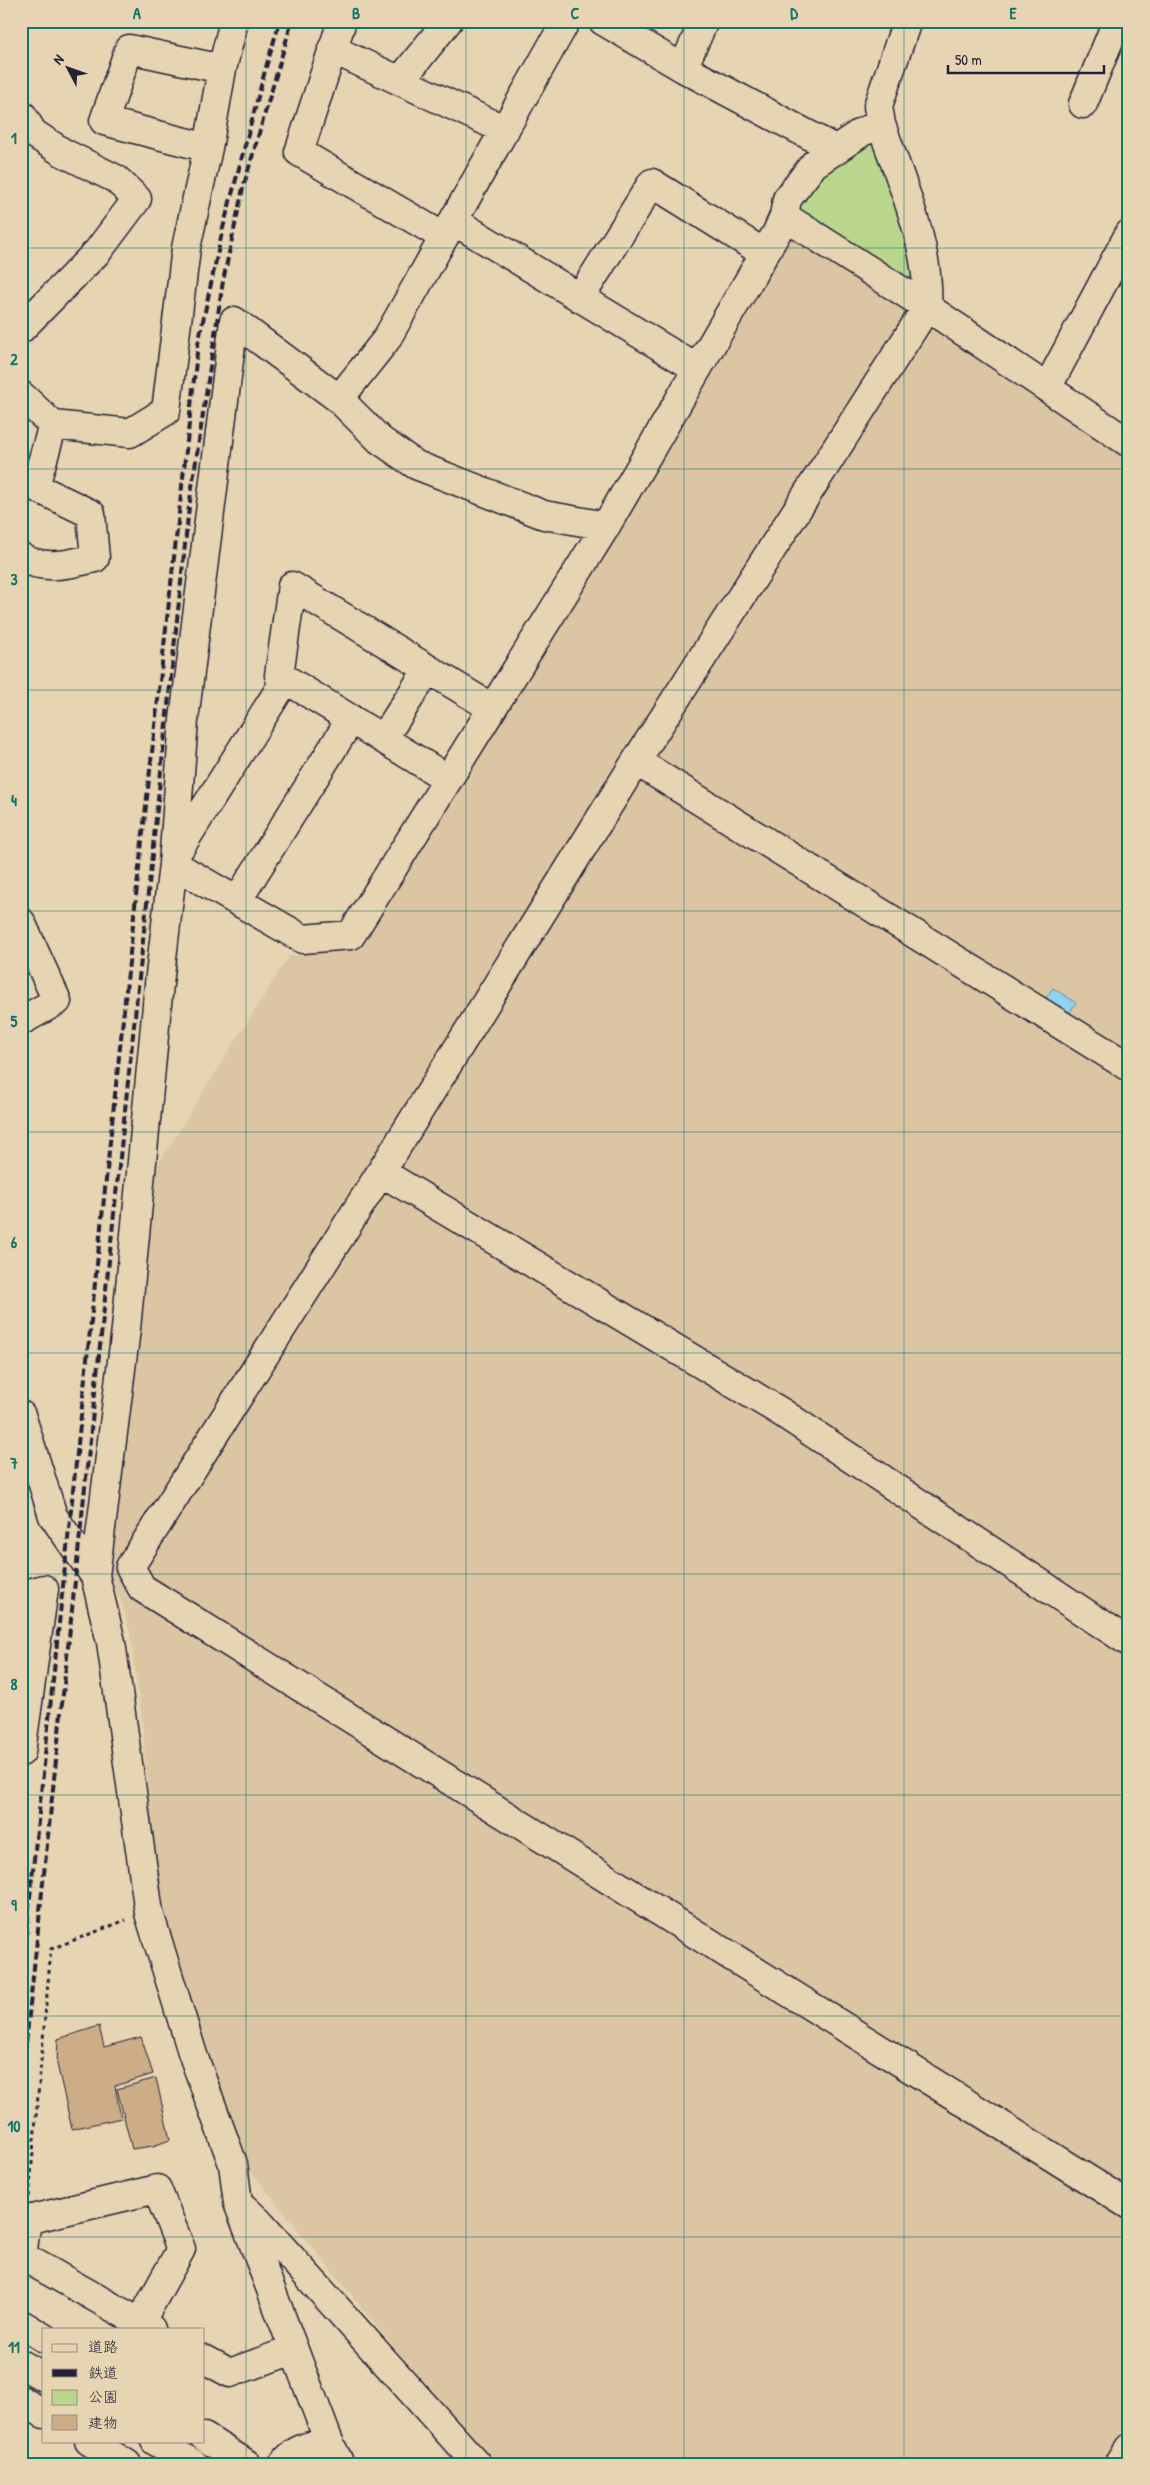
<svg xmlns="http://www.w3.org/2000/svg" width="1150" height="2485" font-family="'Patrick Hand','Klee One',sans-serif">
  <style>
    .built { fill: #dbc5a3 }
    .green { fill: #bad68d; stroke: #6e7c64 }
    .water { fill: #90d4f2; stroke: #648da9 }
    .building { fill: #cdad88; stroke: #22223b }
    .lines { fill: none; stroke-linecap: round; stroke-linejoin: round }
    .minor-casing { stroke: #22223b; stroke-width: 31 }
    .path { stroke: #22223b; stroke-width: 3; stroke-dasharray: 4 4; stroke-linecap: butt }
    .minor { stroke: #e7d4b2; stroke-width: 28 }
    .rail { stroke: #22223b; stroke-width: 4; stroke-dasharray: 8 4; stroke-linecap: butt }
    .grid { fill: none; stroke: #0f766e; stroke-width: 1; stroke-opacity: 0.55 }
    .neatline { fill: none; stroke: #0f766e; stroke-width: 2 }
    .grid-label { font-size: 16px; text-anchor: middle; font-weight: bold; fill: #0f766e }
  </style>
  <rect width="100%" height="100%" fill="#e7d4b2"/>
  <filter id="ink" filterUnits="userSpaceOnUse"><feTurbulence type="fractalNoise" baseFrequency=".02" numOctaves="2"/><feDisplacementMap in="SourceGraphic" scale="10" xChannelSelector="R" yChannelSelector="G"/><feConvolveMatrix kernelMatrix="1 2 1 2 8 2 1 2 1" color-interpolation-filters="sRGB"/></filter>
  <g filter="url(#ink)">
    <path class="built" d="M 791,226 L 1129,454 L 1129,2464 L 499,2464 L 419,2378 L 247,2167 L 182,1986 L 157,1895 L 143,1728 L 130,1633 L 121,1601 L 101,1561 L 146,1183 L 289,956 L 354,943 Z"/>
    <path class="green" d="M 868,141 L 875,144 L 908,240 L 912,283 L 797,218 L 797,198 L 818,170 Z"/>
    <path class="water" d="M 1053,988 L 1076,1003 L 1067,1016 L 1044,1001 Z"/>
    <path class="building" d="M 99,2026 L 104,2047 L 141,2037 L 153,2074 L 115,2086 L 121,2118 L 72,2129 L 57,2064 L 58,2039 Z
      M 156,2078 L 170,2140 L 153,2146 L 132,2149 L 117,2089 Z"/>
    <g class="lines">
      <g class="minor-casing">
        <path id="minor" d="M 342,21 L 299,152 L 444,237
          M 603,21 L 683,68 L 837,150
          M 907,21 L 878,106 L 881,124 C 900,180 931,247 927,307 L 1129,443
          M 332,49 L 505,130
          M 683,68 L 704,21
          M 400,81 L 448,21
          M 1083,104 L 1117,21
          M 208,148 L 104,121 L 129,49 L 222,69
          M 784,216 L 927,307 L 636,761 L 381,1172 L 130,1567 L 142,1588 L 1129,2205
          M 454,221 L 696,368
          M 580,298 L 652,183 L 764,253
          M 21,329 L 98,251 L 137,199 L 116,179 L 62,152 L 33,133 L 23,116
          M 1047,388 L 1129,234
          M 21,395 L 53,425 L 130,433 L 166,411 L 186,248 L 208,148 L 222,69 L 234,21
          M 339,399 L 386,340 L 566,21
          M 21,480 L 91,514 L 95,558 C 71,564 43,571 21,557
          M 35,486 L 53,425
          M 383,739 L 428,669
          M 636,761 L 1129,1067
          M 448,779 L 279,675 L 292,586 L 492,708
          M 176,854 L 286,679
          M 173,864 L 303,939 L 351,935 L 606,526
          M 237,901 L 351,719
          M 21,922 L 57,1001 L 21,1021
          M 381,1172 L 781,1412 L 1129,1642
          M 21,1415 L 53,1516 L 95,1576
          M 21,1595 L 44,1589 L 21,1752
          M 243,2207 L 259,2222 L 477,2464
          M 140,2323 L 181,2249 L 157,2189 L 27,2220 L 22,2256 L 151,2329
          M 21,2324 L 44,2338
          M 204,2359 L 230,2373 L 293,2350
          M 21,2364 L 44,2377
          M 21,2400 L 44,2414
          M 204,2437 L 247,2464
          M 89,2441 L 127,2464
          M 155,2441 L 194,2464
          M 283,2464 C 295,2448 310,2445 329,2442
          M 340,2464 L 329,2442 L 238,2203 L 233,2164 L 193,2055 L 149,1913 L 111,1642 L 95,1576 L 126,1329 L 159,984 L 173,864 L 184,720 L 234,321 L 339,399 L 380,440 L 416,465 L 544,515 L 606,526 L 777,232 L 784,216 L 787,199 L 814,164 L 862,132 L 881,124
          M 1119,2464 L 1129,2448"/>
      </g>
      <path class="path" d="M 29,2197 L 51,1949 L 126,1920"/>
      <use href="#minor" class="minor"/>
      <path class="rail" d="M 21,1982 L 139,868 L 198,344 L 223,228 L 266,67 L 280,21
        M 21,2090 L 189,507 L 223,281 L 243,188 L 292,21"/>
    </g>
  </g>
  <path class="grid" d="M 246,21 L 246,2464M 466,21 L 466,2464M 684,21 L 684,2464M 904,21 L 904,2464M 21,248 L 1129,248M 21,469 L 1129,469M 21,690 L 1129,690M 21,911 L 1129,911M 21,1132 L 1129,1132M 21,1353 L 1129,1353M 21,1574 L 1129,1574M 21,1795 L 1129,1795M 21,2016 L 1129,2016M 21,2237 L 1129,2237"/>
  <rect width="1150" height="2485" fill="none" stroke="#e7d4b2" stroke-width="55"/>
  <rect x="42" y="2328" width="162" height="115" fill="#e7d4b2" stroke="#988d82"/>
  <rect x="52" y="2344" width="25" height="8" fill="#e7d4b2" stroke="#988d82"/>
  <text x="88" y="2352" font-size="15" fill="#22223b">道路</text>
  <rect x="52" y="2369" width="25" height="8" fill="#22223b" stroke="#988d82"/>
  <text x="88" y="2378" font-size="15" fill="#22223b">鉄道</text>
  <rect x="52" y="2390" width="25" height="15" fill="#bad68d" stroke="#988d82"/>
  <text x="88" y="2402" font-size="15" fill="#22223b">公園</text>
  <rect x="52" y="2415" width="25" height="15" fill="#cdad88" stroke="#988d82"/>
  <text x="88" y="2428" font-size="15" fill="#22223b">建物</text>
  <g transform="translate(68 68) rotate(311)" stroke="#e7d4b2" stroke-width="4" paint-order="stroke">
  <path d="M0-4L9 19L0 12L-9 19Z" fill="#22223b"/>
  <text y="-8" font-size="14" font-weight="bold" text-anchor="middle" fill="#22223b">N</text>
  </g>
  <path d="M948 65v8h156v-8" fill="none" stroke="#22223b" stroke-width="2.5"/>
  <text x="955" y="65" font-size="15" fill="#22223b" stroke="#e7d4b2" stroke-width="4" paint-order="stroke">50 m</text>
  <rect x="28" y="28" width="1094" height="2430" class="neatline"/>
  <g class="grid-label">
    <text x="137" y="19">A</text>
    <text x="356" y="19">B</text>
    <text x="575" y="19">C</text>
    <text x="794" y="19">D</text>
    <text x="1013" y="19">E</text>
    <text x="14" y="144">1</text>
    <text x="14" y="365">2</text>
    <text x="14" y="585">3</text>
    <text x="14" y="806">4</text>
    <text x="14" y="1027">5</text>
    <text x="14" y="1248">6</text>
    <text x="14" y="1469">7</text>
    <text x="14" y="1690">8</text>
    <text x="14" y="1911">9</text>
    <text x="14" y="2132">10</text>
    <text x="14" y="2353">11</text>
  </g>
</svg>
